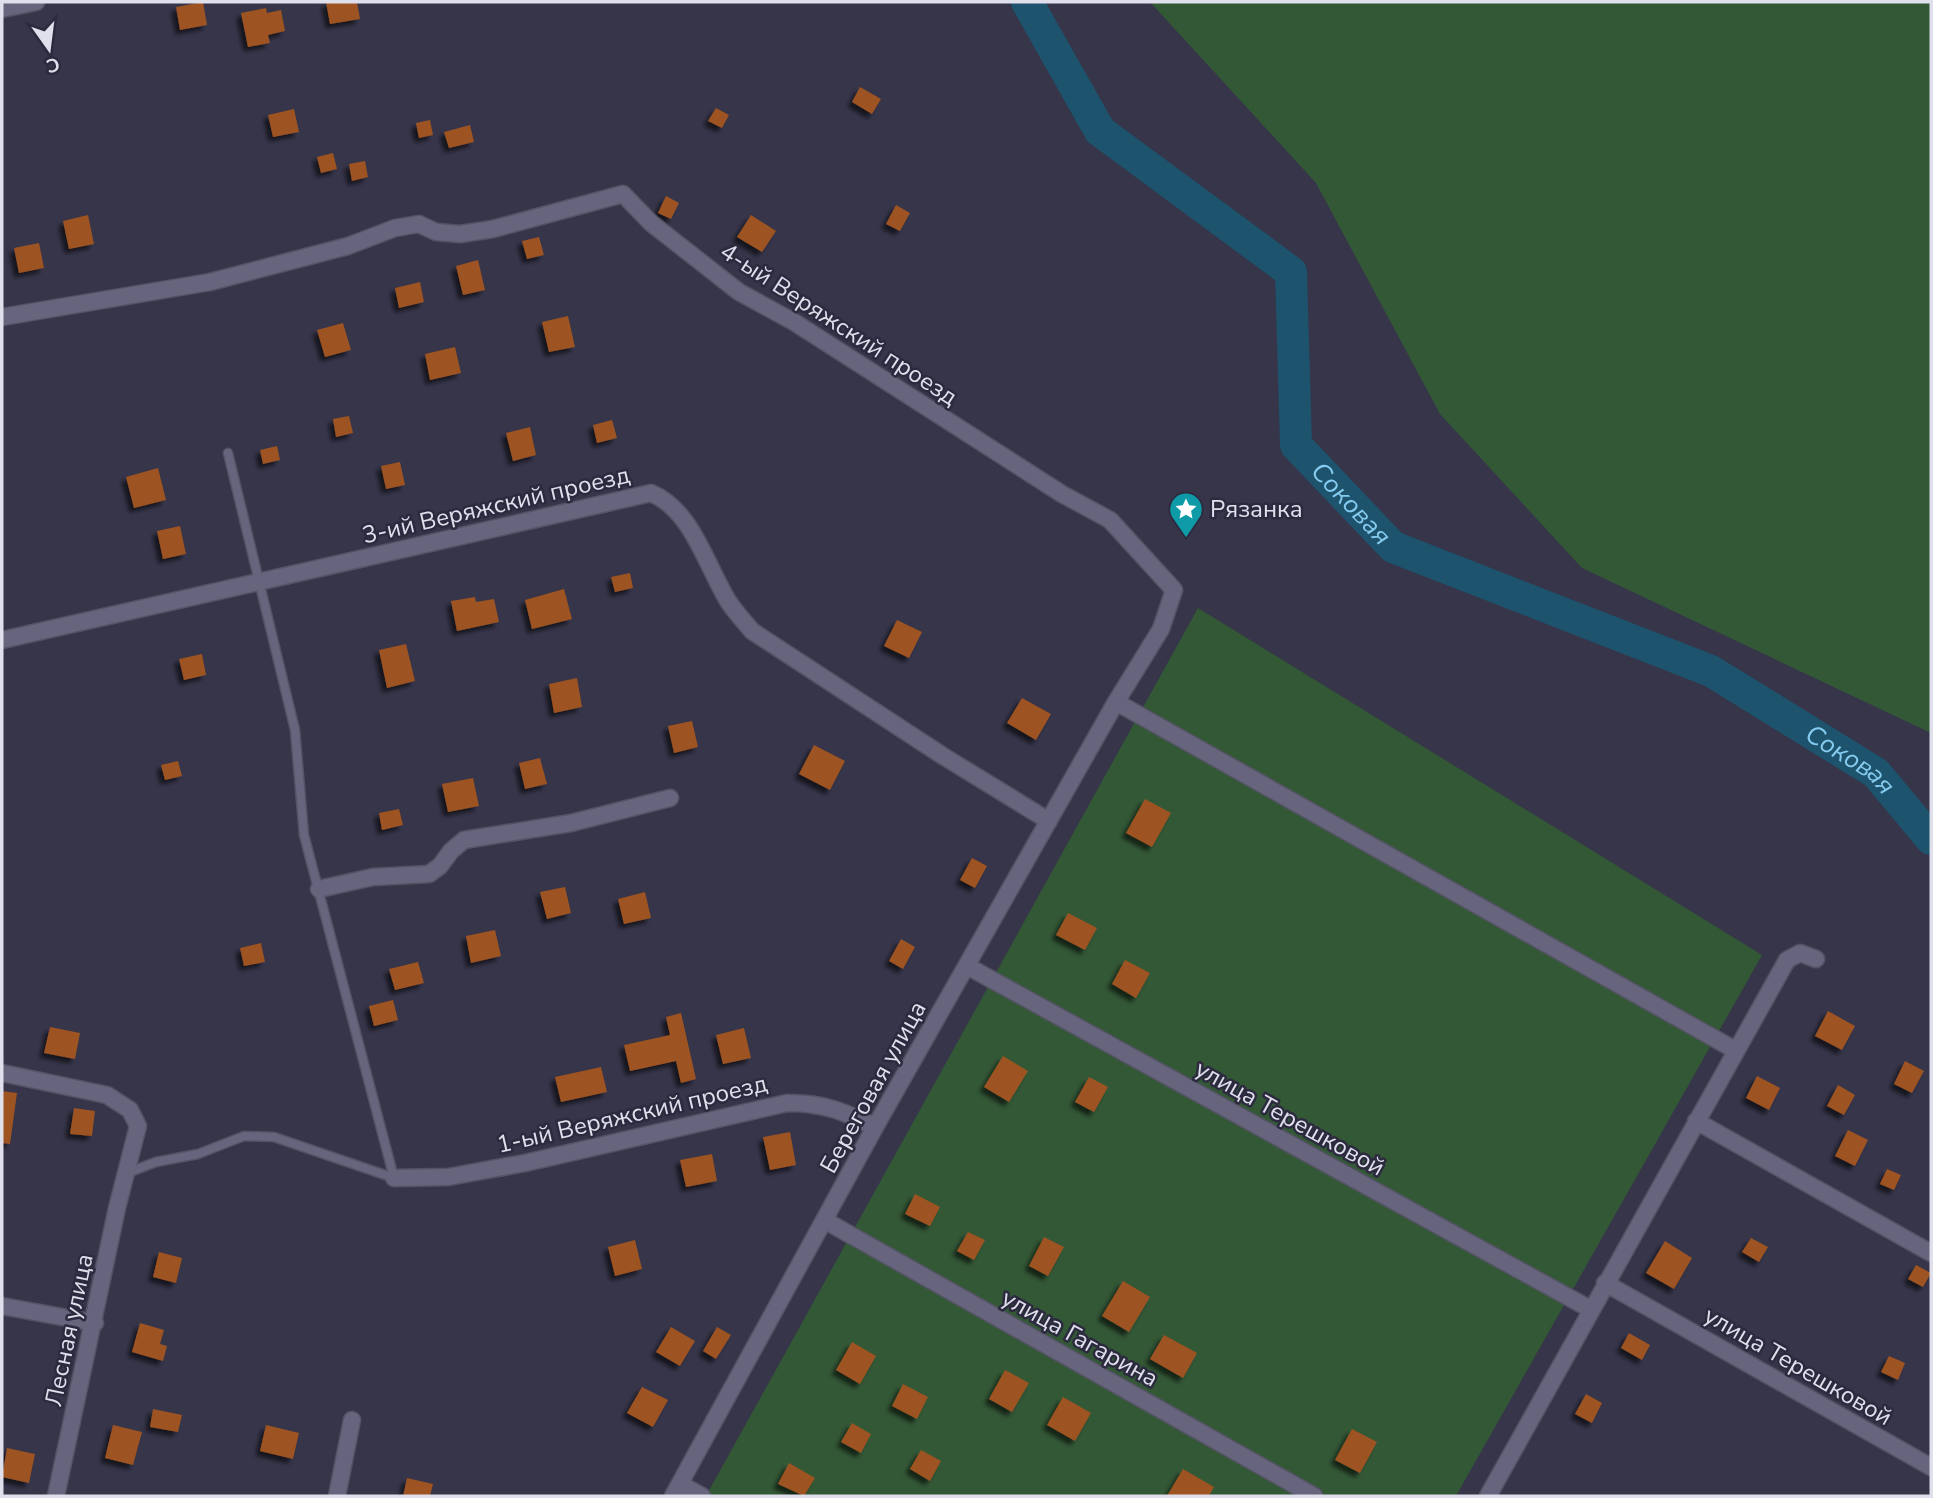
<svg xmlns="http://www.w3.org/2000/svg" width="1933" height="1498" font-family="'Nunito Sans',sans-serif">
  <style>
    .green { fill: #335836 }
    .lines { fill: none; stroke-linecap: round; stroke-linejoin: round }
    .river { stroke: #1d536c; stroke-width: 32 }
    .building { fill: #9d5320; filter: url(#shadow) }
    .service-casing { stroke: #545364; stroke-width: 11 }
    .minor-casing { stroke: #545364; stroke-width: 19 }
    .service { stroke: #66657d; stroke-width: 8 }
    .minor { stroke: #66657d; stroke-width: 16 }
    .labels { text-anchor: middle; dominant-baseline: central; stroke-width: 5; stroke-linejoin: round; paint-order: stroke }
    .street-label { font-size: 24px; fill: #e0e0ed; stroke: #2c2a3f }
    .poi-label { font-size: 24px; fill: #e0e0ed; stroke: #2c2a3f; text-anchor: start }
    .water-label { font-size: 26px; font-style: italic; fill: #85cbf0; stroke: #2c2a3f }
  </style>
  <defs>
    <filter id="shadow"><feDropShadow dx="-4.5" dy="4.5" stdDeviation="2" flood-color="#0009"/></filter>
  </defs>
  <rect width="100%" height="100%" fill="#36354a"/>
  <path class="green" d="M 1150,2 L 1931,2 L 1931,733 L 1582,568 L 1440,414 L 1316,183 Z
    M 1198,608 L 1762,955 L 1456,1496 L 706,1496 Z"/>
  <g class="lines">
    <path class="river" id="s1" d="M 1027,2 L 1100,131 L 1291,272 L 1296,445 L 1393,547 L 1711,671 L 1876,773 L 1931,839"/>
  </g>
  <path class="building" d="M 203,2 L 207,25 L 180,30 L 176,7 Z
    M 326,2 L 357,2 L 360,19 L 330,24 Z
    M 266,8 L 267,13 L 281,10 L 285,31 L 268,35 L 270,43 L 248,47 L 241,13 Z
    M 860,87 L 881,99 L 872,114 L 852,102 Z
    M 716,108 L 729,115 L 722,128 L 708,121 Z
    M 294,109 L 299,132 L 273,137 L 268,115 Z
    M 430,120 L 433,135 L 419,138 L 416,123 Z
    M 470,125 L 474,142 L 449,148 L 444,132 Z
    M 333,153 L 337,169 L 321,173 L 317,157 Z
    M 365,161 L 368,177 L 352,181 L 349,164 Z
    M 666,196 L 679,203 L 671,219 L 658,213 Z
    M 896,205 L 910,213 L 900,231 L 886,224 Z
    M 88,215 L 94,244 L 69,249 L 63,221 Z
    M 751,215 L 776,231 L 762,252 L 737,237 Z
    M 539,237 L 544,255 L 527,259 L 522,241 Z
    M 39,243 L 44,268 L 19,273 L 14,248 Z
    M 478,260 L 485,290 L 463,295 L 456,266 Z
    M 420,282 L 424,302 L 399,308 L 395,288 Z
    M 568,316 L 575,347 L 549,352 L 542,322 Z
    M 343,323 L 351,350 L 325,357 L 317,330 Z
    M 455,347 L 461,373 L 430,380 L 425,354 Z
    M 349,416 L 353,433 L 336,437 L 333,419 Z
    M 612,420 L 617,438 L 597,443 L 593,425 Z
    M 530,427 L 536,455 L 513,461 L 506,433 Z
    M 277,446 L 280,460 L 263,464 L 260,450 Z
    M 400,462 L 405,485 L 386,489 L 381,466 Z
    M 158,468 L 166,500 L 134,508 L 126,477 Z
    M 180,526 L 186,554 L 163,559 L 157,531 Z
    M 630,573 L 633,588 L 615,592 L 611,577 Z
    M 564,589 L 572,619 L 532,629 L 525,600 Z
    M 475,597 L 476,602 L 494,599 L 499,622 L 457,631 L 451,601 Z
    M 897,620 L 922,632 L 909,658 L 884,646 Z
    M 406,644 L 415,681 L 387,688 L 379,650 Z
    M 202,654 L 206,675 L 184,680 L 179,659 Z
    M 577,678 L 582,707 L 554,713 L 549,684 Z
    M 1022,698 L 1051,714 L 1036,740 L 1007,723 Z
    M 692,721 L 698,747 L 674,753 L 668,726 Z
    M 814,745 L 845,761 L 830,790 L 799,774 Z
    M 540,758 L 547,784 L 525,789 L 519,763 Z
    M 178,761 L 182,776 L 165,780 L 161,765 Z
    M 473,778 L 479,806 L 448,812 L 442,784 Z
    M 1145,799 L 1171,813 L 1152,847 L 1126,833 Z
    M 399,809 L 403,825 L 382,830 L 379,813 Z
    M 972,858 L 987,866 L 975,888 L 960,880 Z
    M 565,887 L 571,913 L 547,919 L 540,892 Z
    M 645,892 L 651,918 L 624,924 L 618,899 Z
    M 1068,913 L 1097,928 L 1085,950 L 1056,935 Z
    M 495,930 L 501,956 L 471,963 L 466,936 Z
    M 901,939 L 915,947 L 903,969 L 889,961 Z
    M 261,943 L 265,962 L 244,966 L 240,948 Z
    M 1125,960 L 1150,973 L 1136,998 L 1112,984 Z
    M 418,962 L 424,983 L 395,990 L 389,969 Z
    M 393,1000 L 398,1020 L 374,1026 L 369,1006 Z
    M 1828,1011 L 1855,1026 L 1842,1050 L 1815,1036 Z
    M 681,1013 L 696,1079 L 681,1083 L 676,1061 L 630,1071 L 624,1045 L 670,1035 L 666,1017 Z
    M 50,1027 L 80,1033 L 75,1059 L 44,1053 Z
    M 744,1028 L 751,1058 L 723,1064 L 716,1035 Z
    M 1003,1056 L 1028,1071 L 1009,1102 L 984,1087 Z
    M 1905,1061 L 1924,1071 L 1912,1093 L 1894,1084 Z
    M 601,1067 L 607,1092 L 561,1102 L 555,1077 Z
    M 1757,1076 L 1780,1088 L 1769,1110 L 1746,1098 Z
    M 1089,1077 L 1108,1087 L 1094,1112 L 1075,1102 Z
    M 1838,1085 L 1855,1095 L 1844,1115 L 1827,1106 Z
    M 2,1091 L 17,1093 L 10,1144 L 2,1143 Z
    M 74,1108 L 95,1111 L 92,1136 L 70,1134 Z
    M 1848,1130 L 1868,1140 L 1855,1166 L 1835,1156 Z
    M 790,1132 L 796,1165 L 770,1170 L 763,1137 Z
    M 712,1154 L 717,1181 L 686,1187 L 680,1160 Z
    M 1887,1169 L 1901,1175 L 1894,1190 L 1880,1184 Z
    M 915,1194 L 940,1207 L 930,1226 L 905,1214 Z
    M 968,1232 L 985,1240 L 974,1260 L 957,1251 Z
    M 1044,1237 L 1064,1247 L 1048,1276 L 1029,1266 Z
    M 1751,1238 L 1768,1247 L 1759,1262 L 1742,1252 Z
    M 635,1240 L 642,1269 L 615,1276 L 608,1247 Z
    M 1665,1241 L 1692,1258 L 1674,1289 L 1646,1273 Z
    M 159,1252 L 182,1258 L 176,1283 L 153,1277 Z
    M 1916,1265 L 1931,1273 L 1923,1287 L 1908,1279 Z
    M 1123,1281 L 1150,1297 L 1129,1332 L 1102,1316 Z
    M 140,1323 L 164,1330 L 160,1344 L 167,1346 L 163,1361 L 132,1352 Z
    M 671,1327 L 695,1341 L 680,1366 L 656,1352 Z
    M 717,1327 L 731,1335 L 716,1359 L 703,1351 Z
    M 1629,1333 L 1650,1345 L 1642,1360 L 1621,1348 Z
    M 1164,1335 L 1197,1353 L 1183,1378 L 1150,1359 Z
    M 852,1342 L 876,1356 L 860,1384 L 836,1370 Z
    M 1889,1356 L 1905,1363 L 1898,1380 L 1881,1372 Z
    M 1005,1370 L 1029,1383 L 1012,1412 L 989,1399 Z
    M 903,1384 L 928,1397 L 917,1419 L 892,1406 Z
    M 642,1387 L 668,1400 L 653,1427 L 627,1413 Z
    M 1586,1394 L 1602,1403 L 1592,1423 L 1575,1414 Z
    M 1063,1397 L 1091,1413 L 1075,1441 L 1047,1425 Z
    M 153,1409 L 182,1415 L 178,1432 L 150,1427 Z
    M 852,1423 L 871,1434 L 861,1453 L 841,1442 Z
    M 113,1425 L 142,1432 L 133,1465 L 105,1458 Z
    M 266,1425 L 299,1433 L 293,1459 L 260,1451 Z
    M 1352,1429 L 1377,1442 L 1360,1473 L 1335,1460 Z
    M 7,1448 L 35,1454 L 29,1483 L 2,1477 Z
    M 921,1450 L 941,1461 L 930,1481 L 910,1469 Z
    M 789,1463 L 815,1478 L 804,1496 L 778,1484 Z
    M 1183,1469 L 1214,1487 L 1209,1496 L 1167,1496 Z
    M 407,1478 L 433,1484 L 430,1496 L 403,1496 Z"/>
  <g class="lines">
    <g class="service-casing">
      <path id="service" d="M 228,453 L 295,730 L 304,835 L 394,1178
        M 127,1173 L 156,1162 L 198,1154 L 244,1136 L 274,1137 L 394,1178"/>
    </g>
    <g class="minor-casing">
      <path id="minor" d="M 2,9 L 36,2
        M 2,317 L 210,282 L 348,246 L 395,228 L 419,224 L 436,232 L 460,234 L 493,229 L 623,194 L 651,223 L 739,292 L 794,322 L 1062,494 L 1110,520 L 1174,590 L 1161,629 L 1116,702 L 875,1127 L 673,1496
        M 2,640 L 651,493 C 692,510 706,565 728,601 C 735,612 744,621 752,631 L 943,756 L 1049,821
        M 1116,702 L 1735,1050
        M 319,889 L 373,877 L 429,874 L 440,866 L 451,851 L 464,840 L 571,823 L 670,798
        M 967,966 L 1590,1309
        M 2,1073 L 107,1095 L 130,1110 L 138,1126 L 117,1208 L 56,1496
        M 1696,1121 L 1931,1253
        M 394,1178 L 448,1177 L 525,1163 L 787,1103 C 824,1103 843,1111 875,1127
        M 824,1220 L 1314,1496
        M 1605,1283 L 1931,1467
        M 2,1306 L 95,1323
        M 680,1484 L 702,1496
        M 337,1496 L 352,1420
        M 1488,1496 L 1787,960 L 1800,953 L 1816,959"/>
    </g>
    <use href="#service" class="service"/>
    <use href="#minor" class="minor"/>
  </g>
  <defs>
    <g id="sight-pin" transform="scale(1.75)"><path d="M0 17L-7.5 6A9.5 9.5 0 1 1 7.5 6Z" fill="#0f9aa8" stroke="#2c2a3f"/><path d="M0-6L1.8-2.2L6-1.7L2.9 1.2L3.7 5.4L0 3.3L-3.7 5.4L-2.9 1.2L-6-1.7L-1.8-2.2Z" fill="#fff"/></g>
  </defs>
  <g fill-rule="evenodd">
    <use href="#sight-pin" x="1186" y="509"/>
  </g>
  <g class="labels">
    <g class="street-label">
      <text transform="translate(839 324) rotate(33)">4-ый Веряжский проезд</text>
      <text transform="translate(496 505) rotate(-13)">3-ий Веряжский проезд</text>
      <text transform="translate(873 1087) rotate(-61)">Береговая улица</text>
      <text transform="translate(632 1114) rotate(-13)">1-ый Веряжский проезд</text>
      <text transform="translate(1290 1118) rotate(29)">улица Терешковой</text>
      <text transform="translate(69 1330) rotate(-78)">Лесная улица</text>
      <text transform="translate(1080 1338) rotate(29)">улица Гагарина</text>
      <text transform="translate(1798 1366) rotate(30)">улица Терешковой</text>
    </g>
    <g class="poi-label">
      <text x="1210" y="509">Рязанка</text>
    </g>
    <g class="water-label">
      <text stroke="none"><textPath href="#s1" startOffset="639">Соковая</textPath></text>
      <text stroke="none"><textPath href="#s1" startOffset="1206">Соковая</textPath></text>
    </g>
  </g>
  <rect width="1933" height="1498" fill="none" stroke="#e0e0ed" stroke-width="7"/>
  <g transform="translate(49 49) rotate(166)" stroke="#2c2a3f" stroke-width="5" paint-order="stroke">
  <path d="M0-5L12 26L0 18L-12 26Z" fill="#e0e0ed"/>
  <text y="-10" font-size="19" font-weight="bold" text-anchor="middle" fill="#e0e0ed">С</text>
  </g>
</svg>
